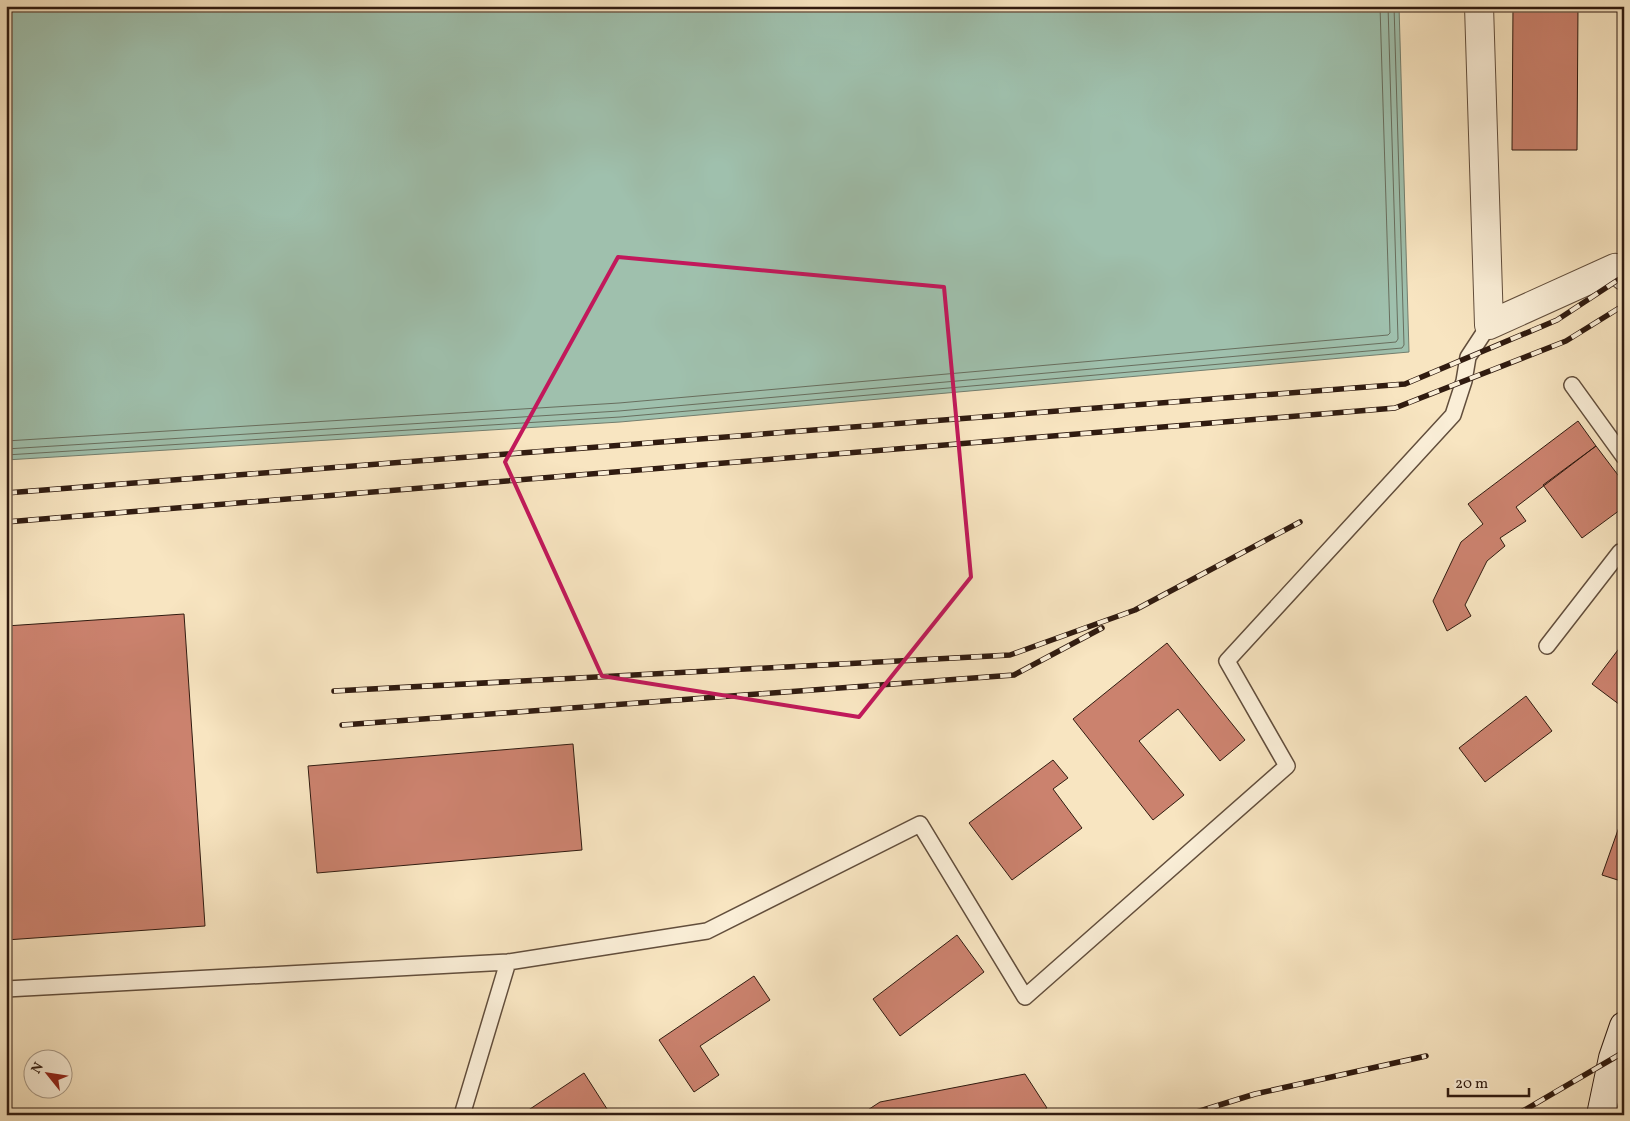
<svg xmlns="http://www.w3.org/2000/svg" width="1630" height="1121" font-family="Vollkorn,serif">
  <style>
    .water { fill: #9fc0ad; stroke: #737e6e }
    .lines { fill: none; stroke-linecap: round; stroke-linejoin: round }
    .shore { stroke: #686e5e; stroke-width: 1 }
    .building { fill: #cb826e; stroke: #301b10 }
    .lane-casing { stroke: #624e3c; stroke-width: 18 }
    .street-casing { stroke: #624e3c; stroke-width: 30 }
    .secondary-casing { stroke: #301b10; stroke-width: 30 }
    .lane { stroke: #faeed7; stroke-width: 15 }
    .street { stroke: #faeed7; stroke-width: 28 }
    .secondary { stroke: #faeed7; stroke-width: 28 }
    .rail-casing { stroke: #301b10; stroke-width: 5.5 }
    .rail { stroke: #faeed7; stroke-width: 4; stroke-dasharray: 11; stroke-linecap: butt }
    .marked { fill: none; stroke: #c2185b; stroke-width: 4; stroke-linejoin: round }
  </style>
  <rect width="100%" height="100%" fill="#f8e5c1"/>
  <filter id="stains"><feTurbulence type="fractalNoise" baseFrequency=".004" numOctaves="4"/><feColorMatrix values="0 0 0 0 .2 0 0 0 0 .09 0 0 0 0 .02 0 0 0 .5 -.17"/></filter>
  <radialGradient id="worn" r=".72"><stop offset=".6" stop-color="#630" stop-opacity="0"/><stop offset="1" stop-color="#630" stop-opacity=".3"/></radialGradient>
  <path class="water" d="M 6,6 L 1399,6 L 1409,352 L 620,422 L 6,460 Z"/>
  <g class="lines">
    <path class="shore" d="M 6,441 L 619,403 L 1388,335 L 1390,333 L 1380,6
      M 6,449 L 619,411 L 1396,342 L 1398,339 L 1388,6
      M 6,455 L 620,417 L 1402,348 L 1404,345 L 1394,6"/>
  </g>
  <path class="building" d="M 1513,6 L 1578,6 L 1577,150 L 1512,150 Z
    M 1578,421 L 1596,446 L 1516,507 L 1526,521 L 1500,538 L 1505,546 L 1487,561 L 1465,605 L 1471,616 L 1447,631 L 1433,601 L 1461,542 L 1483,524 L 1468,504 Z
    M 1596,446 L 1624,483 L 1624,507 L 1582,538 L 1543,485 Z
    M 184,614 L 205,926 L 6,940 L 6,626 Z
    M 1624,642 L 1624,708 L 1592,684 Z
    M 1167,643 L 1245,740 L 1220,761 L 1178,709 L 1139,741 L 1184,795 L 1153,820 L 1073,719 Z
    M 1526,696 L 1552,731 L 1485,782 L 1459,748 Z
    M 573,744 L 582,850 L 317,873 L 308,766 Z
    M 1053,760 L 1068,778 L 1053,789 L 1082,828 L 1012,880 L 969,823 Z
    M 1619,827 L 1624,829 L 1624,882 L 1602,875 Z
    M 957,935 L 984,972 L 900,1036 L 873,999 Z
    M 754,976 L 770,1000 L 700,1046 L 719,1075 L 694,1092 L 659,1040 Z
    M 584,1073 L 609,1112 L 605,1115 L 521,1115 Z
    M 1025,1074 L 1047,1108 L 1036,1115 L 860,1115 L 880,1102 Z"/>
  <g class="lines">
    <g class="lane-casing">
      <path id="lane" d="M 1572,385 L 1624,457
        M 1547,646 L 1620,552 L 1624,555
        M 6,989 L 508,962 L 707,931 L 920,824 L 1025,997 L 1287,766 L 1227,661 L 1453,415 L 1464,381 L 1468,357 L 1489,325
        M 462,1115 L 508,962"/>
    </g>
    <g class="street-casing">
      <path id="street" d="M 1479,6 L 1489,325 L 1615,268 L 1624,276"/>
    </g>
    <g class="secondary-casing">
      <path id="secondary" d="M 1601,1115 L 1613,1058 L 1624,1026"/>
    </g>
    <use href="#lane" class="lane"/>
    <use href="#street" class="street"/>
    <use href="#secondary" class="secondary"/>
    <g class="rail-casing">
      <path id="rail" d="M 6,493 L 1405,384 L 1557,320 L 1624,276
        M 6,522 L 1395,408 L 1566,341 L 1624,305
        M 334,691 L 1010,655 L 1135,610 L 1300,522
        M 342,725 L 1014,675 L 1102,628
        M 1187,1115 L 1255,1094 L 1426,1056
        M 1516,1115 L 1624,1052"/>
    </g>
    <use href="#rail" class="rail"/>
  </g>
  <path class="marked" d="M 618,257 L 944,287 L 971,577 L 859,717 L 602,676 L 505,462 Z"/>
  <rect width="1630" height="1121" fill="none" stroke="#f8e5c1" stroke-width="25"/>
  <rect x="8" y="8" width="1615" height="1106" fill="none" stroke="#301b10" stroke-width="2.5"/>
  <rect x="12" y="12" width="1605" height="1096" fill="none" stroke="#301b10"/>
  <g transform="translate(48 1074) rotate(300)"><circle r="24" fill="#faeed7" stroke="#a99a87"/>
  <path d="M0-4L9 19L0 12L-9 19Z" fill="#8f2418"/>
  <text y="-8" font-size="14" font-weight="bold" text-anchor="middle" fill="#301b10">N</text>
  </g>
  <path d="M1448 1088v8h81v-8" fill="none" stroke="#301b10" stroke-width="2.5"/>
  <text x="1455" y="1088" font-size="15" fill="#301b10" stroke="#faeed7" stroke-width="4" paint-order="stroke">20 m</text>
  <rect width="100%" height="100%" filter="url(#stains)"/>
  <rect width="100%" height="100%" fill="url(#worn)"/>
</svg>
